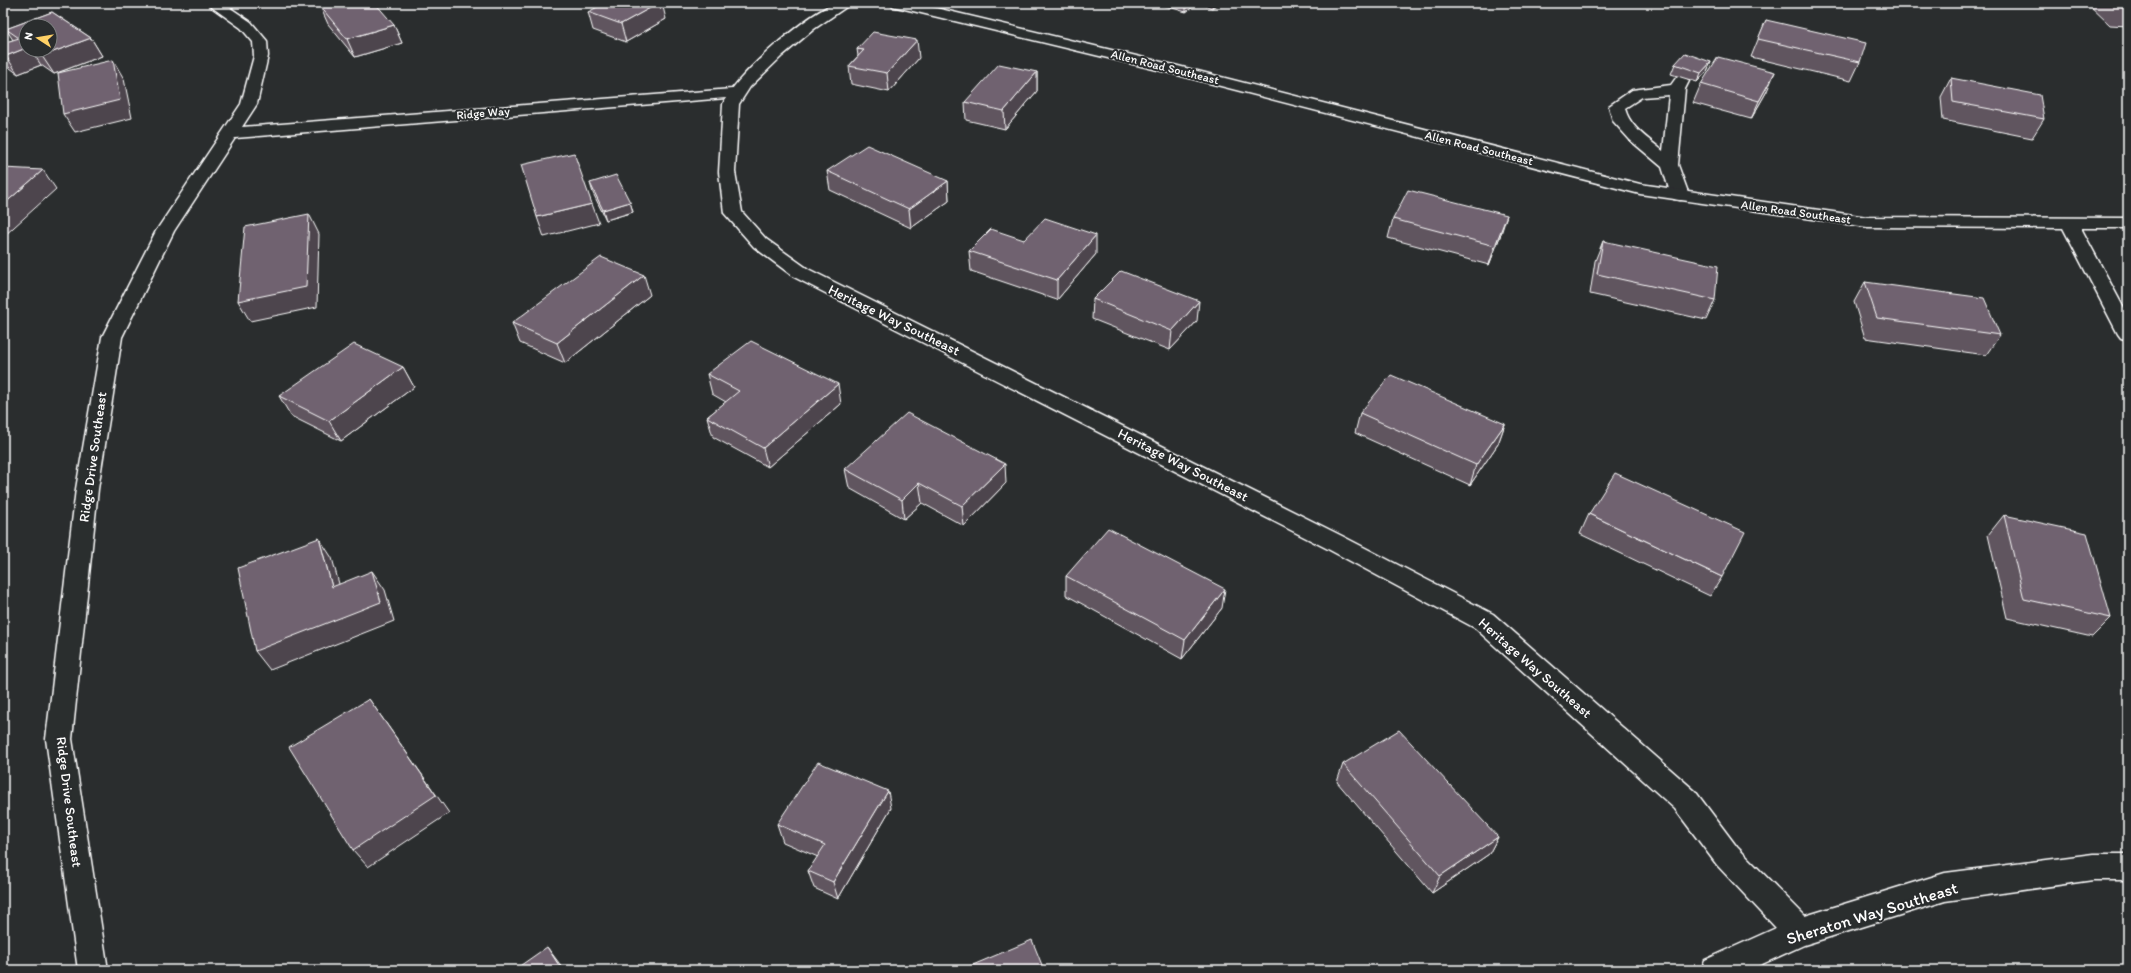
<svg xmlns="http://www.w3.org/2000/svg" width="2131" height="973" font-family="Itim,sans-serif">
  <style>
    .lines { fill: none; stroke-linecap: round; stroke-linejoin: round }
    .service-casing { stroke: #fff; stroke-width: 3 }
    .minor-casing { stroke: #fff; stroke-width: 3 }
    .service { fill: #2a2d2e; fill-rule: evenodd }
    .minor { fill: #2a2d2e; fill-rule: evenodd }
    .wall { fill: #60545f; stroke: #fff; fill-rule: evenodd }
    .shaded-wall { fill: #4e454e; stroke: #fff }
    .building { fill: #70626f; stroke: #fff }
    .labels { text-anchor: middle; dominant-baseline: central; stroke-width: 4; stroke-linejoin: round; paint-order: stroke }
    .far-street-label { font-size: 12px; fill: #fff; stroke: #2a2d2e }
    .street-label { font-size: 14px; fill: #fff; stroke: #2a2d2e }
    .near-street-label { font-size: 17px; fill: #fff; stroke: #2a2d2e }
  </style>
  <rect width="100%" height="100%" fill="#2a2d2e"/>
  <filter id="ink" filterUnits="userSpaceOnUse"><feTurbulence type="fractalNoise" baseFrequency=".025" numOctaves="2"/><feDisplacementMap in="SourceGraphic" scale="8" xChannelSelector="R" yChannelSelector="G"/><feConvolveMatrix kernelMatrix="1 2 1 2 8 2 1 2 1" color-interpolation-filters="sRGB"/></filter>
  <g filter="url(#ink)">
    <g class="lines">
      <g class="service-casing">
        <path id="service" d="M 1681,76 L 1686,78 L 1689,81 L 1685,89 L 1678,165 L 1689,195 L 1686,199 L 1680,200 L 1674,199 L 1671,195 L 1662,167 L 1630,140 L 1613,121 L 1609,106 L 1632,90 L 1671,85 L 1676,78 ZM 1669,95 L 1663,151 C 1649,139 1629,127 1625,108 L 1642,97 Z"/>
      </g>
      <g class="minor-casing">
        <path id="minor" d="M 206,3 L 223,3 L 251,22 L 267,41 L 268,56 L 257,104 L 242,127 L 732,89 C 751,64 806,15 834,4 C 839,2 847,3 852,3 L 814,29 L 782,56 L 750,87 L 739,104 L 735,172 L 742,212 L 766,239 L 808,269 L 1342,536 L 1493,614 L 1695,791 L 1737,847 L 1805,916 L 1945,873 L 2093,854 L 2128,854 L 2128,880 L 2093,880 L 1945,901 L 1804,945 L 1749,970 L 1701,970 L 1705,960 L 1776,928 L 1717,865 L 1675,809 L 1475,628 L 1326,548 L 794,277 L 754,247 L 724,213 L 719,172 L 723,104 L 726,98 L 235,138 L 174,231 L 122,337 L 98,489 L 72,739 L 108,970 L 78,970 L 46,739 L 76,489 L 102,337 L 156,231 L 241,104 L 254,56 L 253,42 L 241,28 Z
          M 890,3 L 915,3 L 1174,65 L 1640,184 L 1867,217 L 2128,218 L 2128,228 L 2081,228 L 2128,316 L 2128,340 L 2121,338 L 2118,334 L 2063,228 L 1867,227 L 1640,194 L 1166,72 L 892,6 Z"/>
      </g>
      <use href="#service" class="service"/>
      <use href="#minor" class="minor"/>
    </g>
    <path class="wall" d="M 1155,3 L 1218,3 L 1212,8 L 1198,3 L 1186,12 Z
      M 2087,3 L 2128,3 L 2128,26 L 2110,25 Z
      M 320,6 L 394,25 L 402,43 L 355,57 L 328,24 Z
      M 52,12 L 91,38 L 102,56 L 54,74 L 41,65 L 18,74 L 6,65 L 3,60 L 3,43 L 13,40 L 6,29 ZM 26,26 L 50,26 L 50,50 L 26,50 Z
      M 588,12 L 666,19 L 626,42 L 593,30 Z
      M 1766,20 L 1860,62 L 1851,81 L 1751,57 Z
      M 857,49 L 919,58 L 889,92 L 851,84 L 849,66 L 858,56 Z
      M 1711,62 L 1707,71 L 1697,82 L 1671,74 L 1675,64 Z
      M 1037,72 L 1037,91 L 1005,129 L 966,120 L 965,102 Z
      M 1951,78 L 2044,119 L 2032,138 L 1943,120 L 1941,97 Z
      M 1701,84 L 1767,91 L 1751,119 L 1693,103 Z
      M 827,171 L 948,181 L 949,201 L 911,228 L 830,190 Z
      M 590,183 L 630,202 L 633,212 L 606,220 L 593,193 Z
      M 1393,219 L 1501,234 L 1489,265 L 1388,238 Z
      M 1024,240 L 1096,254 L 1057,300 L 971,271 L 969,251 Z
      M 1603,241 L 1715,300 L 1706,320 L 1590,294 L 1595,261 Z
      M 1865,282 L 2000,335 L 1986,355 L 1865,338 L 1854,302 Z
      M 650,295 L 565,363 L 520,343 L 512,323 Z
      M 1093,299 L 1197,321 L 1170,350 L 1092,319 Z
      M 403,367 L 414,387 L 341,441 L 291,416 L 279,396 Z
      M 707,374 L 841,404 L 768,467 L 713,437 L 707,417 L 726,402 L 712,394 Z
      M 1360,413 L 1505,424 L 1498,444 L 1470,485 L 1355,433 Z
      M 845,469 L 1006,483 L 964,526 L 922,503 L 904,519 L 849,488 Z
      M 1589,514 L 1722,577 L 1710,596 L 1580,534 Z
      M 2004,515 L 2111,618 L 2092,637 L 2007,618 L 1988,535 Z
      M 1066,576 L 1222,608 L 1182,659 L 1066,595 Z
      M 1343,764 L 1498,837 L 1489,854 L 1432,893 L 1337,782 Z
      M 891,808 L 838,899 L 814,888 L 808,871 L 818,857 L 783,842 L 777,824 Z"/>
    <path class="shaded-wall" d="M 659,3 L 662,3 L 666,19 L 626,42 L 621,24 Z
      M 1186,3 L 1198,3 L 1186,12 Z
      M 1213,3 L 1218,3 L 1212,8 Z
      M 394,25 L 402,43 L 355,57 L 347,39 Z
      M 91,38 L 102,56 L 54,74 L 42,56 Z
      M 917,40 L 919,58 L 889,92 L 887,73 Z
      M 26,48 L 26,50 L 31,50 L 41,65 L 18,74 L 6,56 Z
      M 113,60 L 124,79 L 132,118 L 75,132 L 63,114 Z
      M 1711,62 L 1707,71 L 1697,82 L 1701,73 Z
      M 1037,72 L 1037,91 L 1005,129 L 1004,111 Z
      M 1775,72 L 1767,91 L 1751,119 L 1759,101 Z
      M 43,170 L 56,189 L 3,237 L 3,205 Z
      M 948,181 L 949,201 L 911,228 L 909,209 Z
      M 630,202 L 633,212 L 606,220 L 603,210 Z
      M 592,204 L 599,223 L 544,237 L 537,217 Z
      M 309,214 L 319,234 L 317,307 L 250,321 L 238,301 Z
      M 1507,215 L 1501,234 L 1489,265 L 1495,246 Z
      M 1096,235 L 1096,254 L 1057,300 L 1057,280 Z
      M 644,275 L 650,295 L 565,363 L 557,343 Z
      M 1199,301 L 1197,321 L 1170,350 L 1172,331 Z
      M 403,367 L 414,387 L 341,441 L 329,421 Z
      M 838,384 L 841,404 L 768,467 L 763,448 Z
      M 1505,424 L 1498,444 L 1470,485 L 1476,465 Z
      M 1005,464 L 1006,483 L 964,526 L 962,506 Z
      M 919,483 L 922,503 L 904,519 L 902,500 Z
      M 319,538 L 332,558 L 345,606 L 332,587 Z
      M 372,571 L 385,590 L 394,621 L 270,670 L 255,651 Z
      M 1225,589 L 1222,608 L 1182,659 L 1185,640 Z
      M 369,699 L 449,813 L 368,867 L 353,850 Z
      M 888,791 L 891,808 L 838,899 L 833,882 Z
      M 1498,837 L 1489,854 L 1432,893 L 1440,876 Z
      M 547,947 L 559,963 L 563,970 L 562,970 Z"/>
    <path class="building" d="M 332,3 L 375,3 L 394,25 L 347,39 L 320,6 Z
      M 605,3 L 659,3 L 621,24 L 588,12 Z
      M 2117,3 L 2128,3 L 2128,7 L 2121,7 Z
      M 52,12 L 91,38 L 42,56 L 34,50 L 50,50 L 50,26 L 26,26 L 26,48 L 6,56 L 3,53 L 3,43 L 19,38 L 6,29 Z
      M 1766,20 L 1866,43 L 1860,62 L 1758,39 Z
      M 873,32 L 917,40 L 887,73 L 849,66 L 864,50 L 857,49 Z
      M 1685,53 L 1711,62 L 1701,73 L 1675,64 Z
      M 1718,57 L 1775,72 L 1759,101 L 1701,84 Z
      M 113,60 L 120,100 L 63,114 L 58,73 Z
      M 999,64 L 1037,72 L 1004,111 L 965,102 Z
      M 1951,78 L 2040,95 L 2044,119 L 1953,102 Z
      M 867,145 L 948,181 L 909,209 L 827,171 Z
      M 574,153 L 592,204 L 537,217 L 521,165 Z
      M 3,168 L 43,170 L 3,205 Z
      M 616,175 L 630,202 L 603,210 L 590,183 Z
      M 1408,190 L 1507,215 L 1495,246 L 1393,219 Z
      M 309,214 L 306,287 L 238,301 L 245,227 Z
      M 1045,218 L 1096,235 L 1057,280 L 969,251 L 991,229 L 1024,240 Z
      M 1603,241 L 1718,266 L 1715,300 L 1597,274 Z
      M 601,257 L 644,275 L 557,343 L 512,323 Z
      M 1121,271 L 1199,301 L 1172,331 L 1093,299 Z
      M 1865,282 L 1984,298 L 2000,335 L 1877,318 Z
      M 751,341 L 838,384 L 763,448 L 707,417 L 739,391 L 707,374 Z
      M 354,344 L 403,367 L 329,421 L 279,396 Z
      M 1391,375 L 1505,424 L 1476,465 L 1360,413 Z
      M 907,413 L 1005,464 L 962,506 L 919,483 L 902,500 L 845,469 Z
      M 1615,473 L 1745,532 L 1722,577 L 1589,514 Z
      M 2004,515 L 2087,533 L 2111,618 L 2024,599 Z
      M 1108,528 L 1225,589 L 1185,640 L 1066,576 Z
      M 319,538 L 332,587 L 372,571 L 381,602 L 255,651 L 238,568 Z
      M 369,699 L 436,795 L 353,850 L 289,747 Z
      M 1399,730 L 1498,837 L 1440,876 L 1343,764 Z
      M 818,762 L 888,791 L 833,882 L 808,871 L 825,845 L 777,824 Z
      M 1032,940 L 1044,970 L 961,970 Z
      M 547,947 L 562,970 L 514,970 Z"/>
  </g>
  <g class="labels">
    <g class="far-street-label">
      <text transform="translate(1165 67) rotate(14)">Allen Road Southeast</text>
      <text transform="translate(483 113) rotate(-5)">Ridge Way</text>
      <text transform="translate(1479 148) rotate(14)">Allen Road Southeast</text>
      <text transform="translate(1796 212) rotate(8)">Allen Road Southeast</text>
    </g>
    <g class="street-label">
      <text transform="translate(894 320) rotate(26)">Heritage Way Southeast</text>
      <text transform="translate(93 457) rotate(-82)">Ridge Drive Southeast</text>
      <text transform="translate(1183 465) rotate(27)">Heritage Way Southeast</text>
      <text transform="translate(1535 668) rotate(41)">Heritage Way Southeast</text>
      <text transform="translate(69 802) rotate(83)">Ridge Drive Southeast</text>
    </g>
    <g class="near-street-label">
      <text transform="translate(1872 913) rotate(-17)">Sheraton Way Southeast</text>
    </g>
  </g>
  <rect width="2131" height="973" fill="none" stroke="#2a2d2e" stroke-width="16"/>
  <rect x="8" y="8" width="2115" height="957" fill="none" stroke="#fff" stroke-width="1.5" filter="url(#ink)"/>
  <g transform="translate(38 38) rotate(282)"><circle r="19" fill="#2a2d2e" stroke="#7f8182"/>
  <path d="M0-3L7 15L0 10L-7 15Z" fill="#ffd166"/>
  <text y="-6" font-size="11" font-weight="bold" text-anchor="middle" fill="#ffffff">N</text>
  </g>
</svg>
